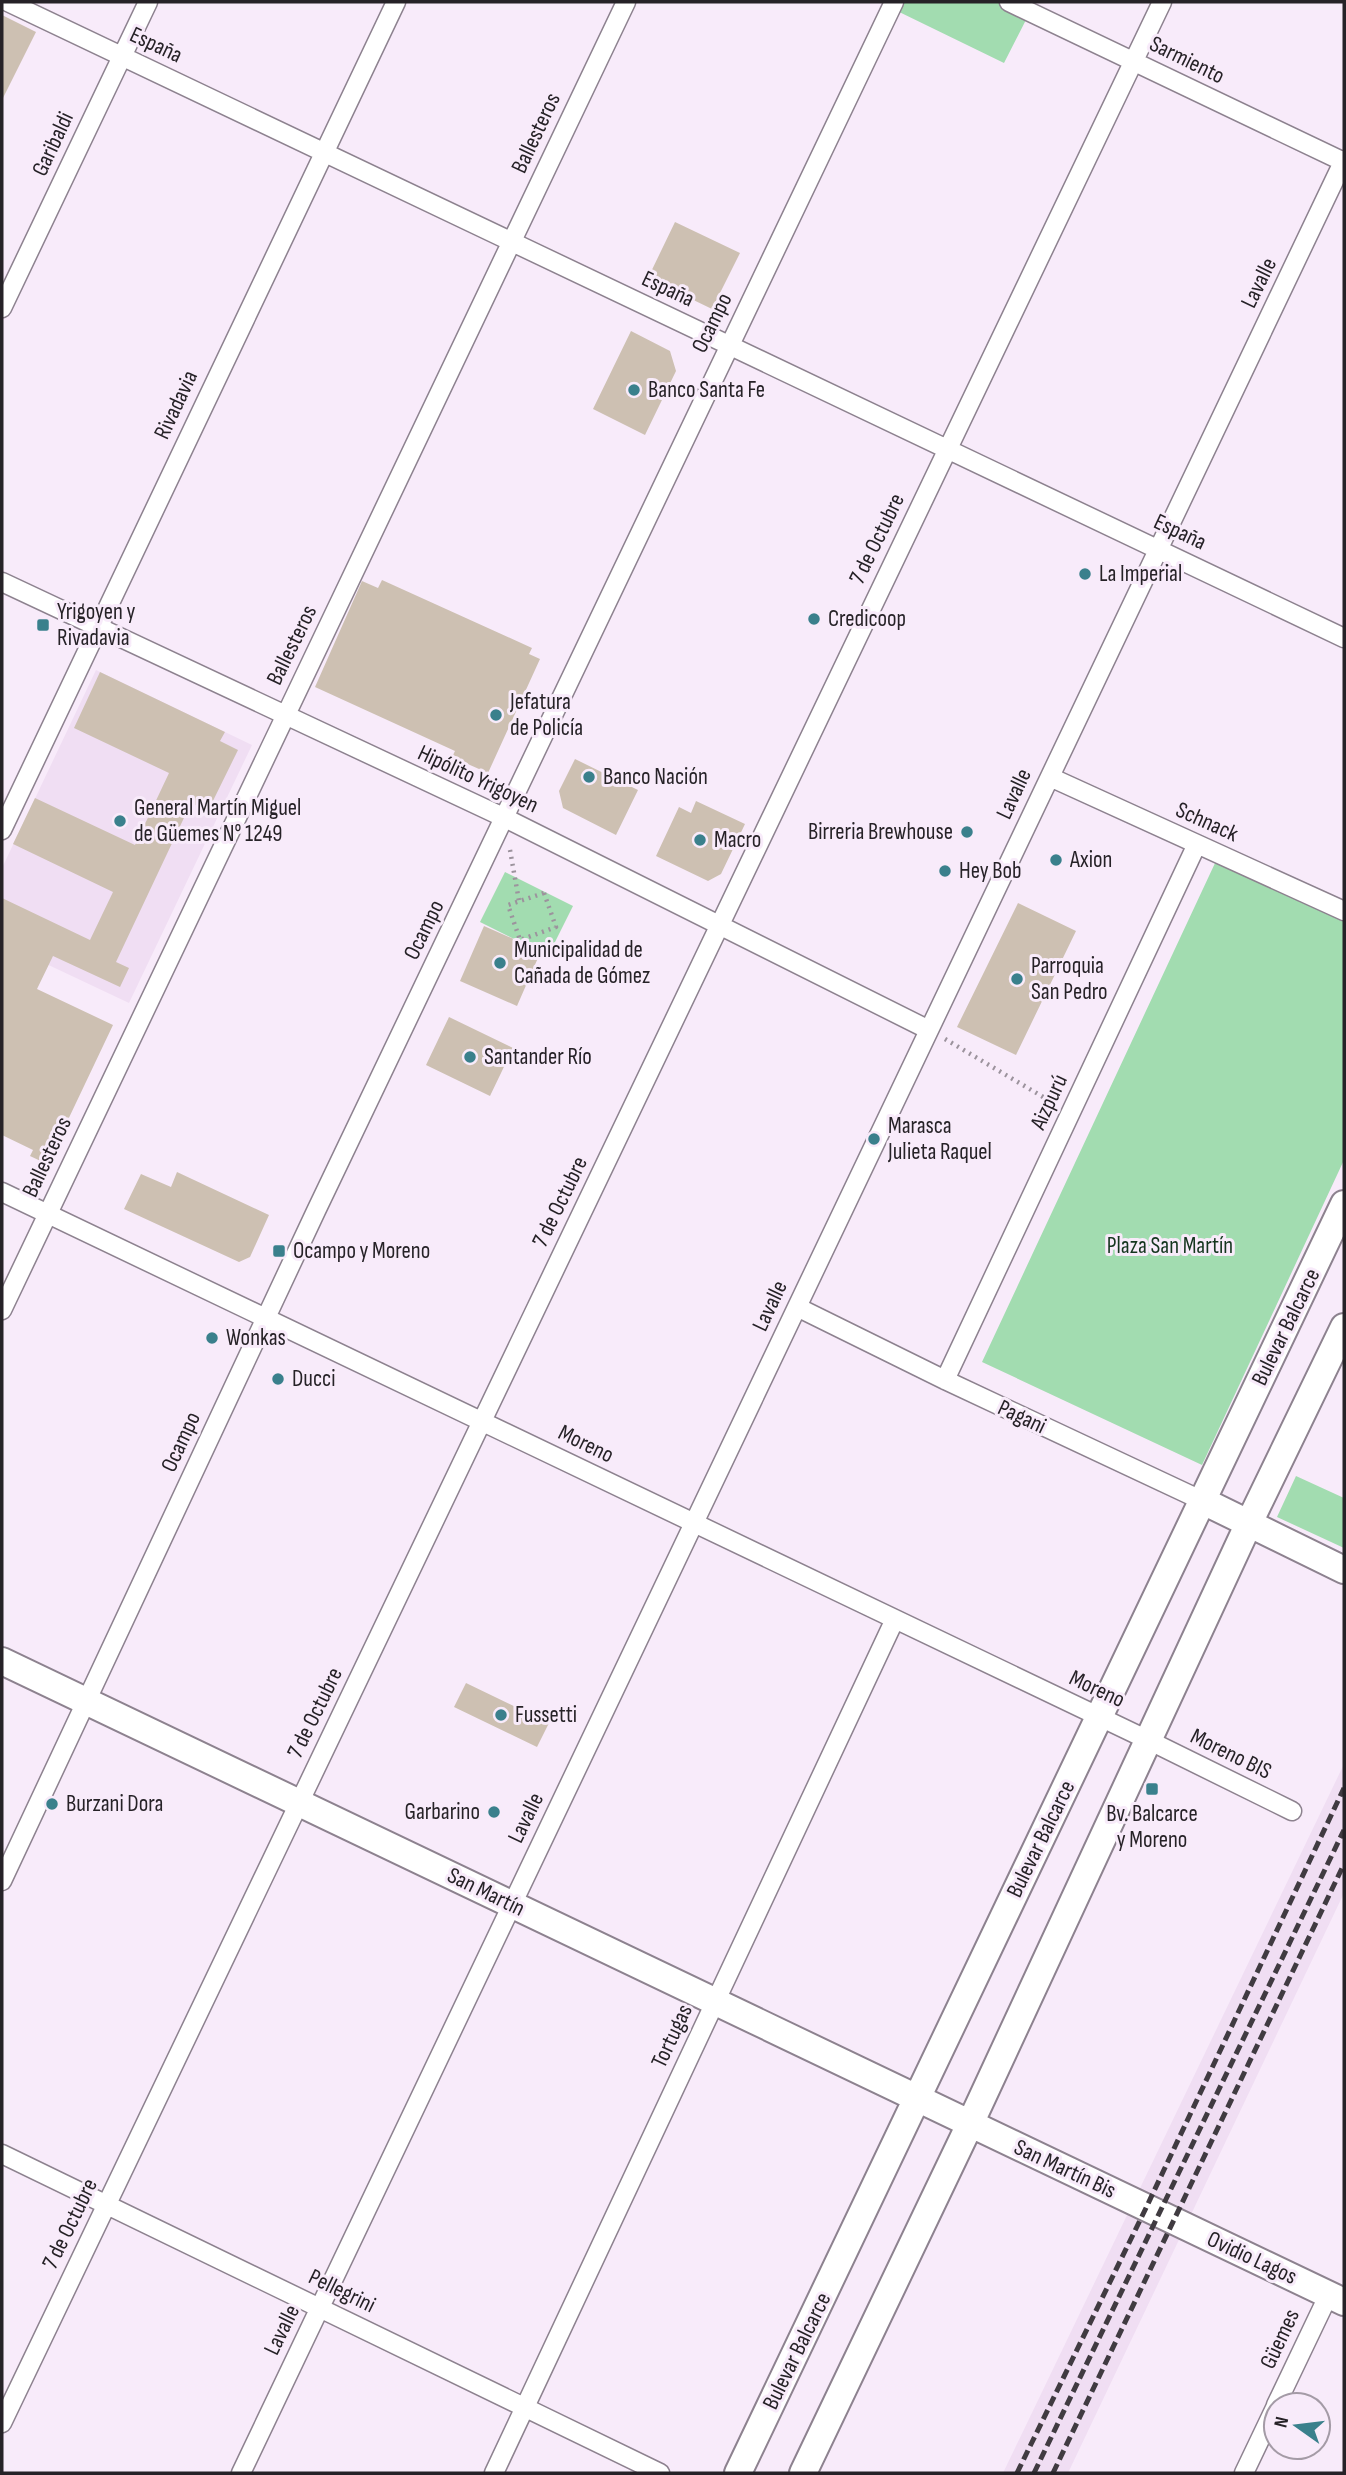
<svg xmlns="http://www.w3.org/2000/svg" width="1346" height="2475" font-family="'Sofia Sans Condensed',sans-serif">
  <style>
    .built { fill: #f0def3 }
    .green { fill: #a2dcb0 }
    .building { fill: #cdc0b2 }
    .lines { fill: none; stroke-linecap: round; stroke-linejoin: round }
    .minor-casing { stroke: #8d828f; stroke-width: 21 }
    .secondary-casing { stroke: #8d828f; stroke-width: 30 }
    .path { stroke: #9c939d; stroke-width: 4.5; stroke-dasharray: 2 5; stroke-linecap: butt }
    .minor { stroke: #fff; stroke-width: 18 }
    .secondary { stroke: #fff; stroke-width: 26 }
    .rail { stroke: #403b41; stroke-width: 5; stroke-dasharray: 10 5; stroke-linecap: butt }
    .poi-dot { fill: #3a808c; stroke: #f8ebfa; stroke-width: 2.5 }
    .labels { text-anchor: middle; dominant-baseline: central; stroke-width: 6; stroke-linejoin: round; paint-order: stroke }
    .street-label { font-size: 23px; fill: #262227; stroke: #f8ebfa }
    .poi-label { font-size: 23px; fill: #262227; stroke: #f8ebfa; text-anchor: start }
    .park-label { font-size: 23px; fill: #14351e; stroke: #f8ebfa }
  </style>
  <rect width="100%" height="100%" fill="#f8ebfa"/>
  <path class="built" d="M 96,670 L 252,745 L 129,1003 L 2,943 L 2,868 Z
    M 1344,1764 L 1344,1893 L 1068,2473 L 1003,2473 Z"/>
  <path class="green" d="M 894,2 L 1009,2 L 1030,12 L 1004,63 L 891,8 Z
    M 1216,861 L 1344,921 L 1344,1160 L 1202,1465 L 982,1362 Z
    M 505,872 L 573,906 L 548,956 L 480,922 Z
    M 1296,1476 L 1344,1498 L 1344,1548 L 1277,1517 Z"/>
  <path class="building" d="M 2,15 L 36,32 L 2,100 Z
    M 675,222 L 740,253 L 712,309 L 648,278 Z
    M 631,331 L 670,351 L 676,371 L 645,435 L 593,409 Z
    M 382,580 L 532,648 L 529,654 L 540,659 L 488,773 L 452,757 L 455,751 L 315,687 L 362,581 L 378,588 Z
    M 100,672 L 225,732 L 220,741 L 238,750 L 208,811 L 191,803 L 116,962 L 129,968 L 120,987 L 53,956 L 37,989 L 113,1025 L 47,1164 L 30,1156 L 33,1150 L 2,1135 L 2,898 L 90,940 L 113,892 L 13,844 L 35,798 L 135,845 L 169,773 L 74,728 Z
    M 575,759 L 638,790 L 616,835 L 563,808 L 559,791 Z
    M 696,801 L 745,824 L 721,874 L 708,881 L 656,856 L 679,807 L 691,813 Z
    M 1018,903 L 1076,931 L 1016,1055 L 957,1027 Z
    M 484,926 L 541,951 L 517,1006 L 460,981 Z
    M 449,1017 L 513,1048 L 490,1096 L 426,1065 Z
    M 177,1172 L 269,1215 L 250,1257 L 239,1262 L 124,1209 L 141,1174 L 171,1187 Z
    M 466,1683 L 549,1723 L 537,1747 L 454,1707 Z"/>
  <g class="lines">
    <g class="minor-casing">
      <path id="minor" d="M 8,2 L 1344,638
        M 1009,2 L 1344,162
        M 2,308 L 148,2
        M 2,582 L 505,818 L 929,1030
        M 1050,777 L 1344,911
        M 2,830 L 396,2
        M 2,1192 L 1148,1740 L 1292,1811
        M 797,1307 L 945,1380 L 1203,1501
        M 2,1310 L 626,2
        M 945,1380 L 1197,844
        M 2,1881 L 316,1211 L 894,2
        M 2,2154 L 660,2473
        M 1276,2405 L 1329,2294
        M 2,2423 L 1162,2
        M 241,2473 L 1344,160
        M 494,2473 L 895,1619
        M 1244,2473 L 1276,2406"/>
    </g>
    <g class="secondary-casing">
      <path id="secondary" d="M 1203,1501 L 1344,1570
        M 2,1661 L 1344,2302
        M 738,2473 L 1344,1204
        M 803,2473 L 970,2124 L 1249,1523 L 1344,1327"/>
    </g>
    <path class="path" d="M 510,850 L 519,901
      M 544,893 L 556,927 L 520,940 L 508,905 Z
      M 945,1039 L 1055,1104"/>
    <use href="#minor" class="minor"/>
    <use href="#secondary" class="secondary"/>
    <path class="rail" d="M 1017,2473 L 1146,2208 L 1344,1788
      M 1034,2473 L 1344,1830
      M 1053,2473 L 1344,1864"/>
  </g>
  <g class="poi-dot">
    <circle cx="634" cy="390" r="7"/>
    <circle cx="1085" cy="574" r="7"/>
    <circle cx="814" cy="619" r="7"/>
    <rect x="36" y="618" width="14" height="14" rx="3.5"/>
    <circle cx="496" cy="715" r="7"/>
    <circle cx="589" cy="777" r="7"/>
    <circle cx="120" cy="821" r="7"/>
    <circle cx="967" cy="832" r="7"/>
    <circle cx="700" cy="840" r="7"/>
    <circle cx="1056" cy="860" r="7"/>
    <circle cx="945" cy="871" r="7"/>
    <circle cx="500" cy="963" r="7"/>
    <circle cx="1017" cy="979" r="7"/>
    <circle cx="470" cy="1057" r="7"/>
    <circle cx="874" cy="1139" r="7"/>
    <rect x="272" y="1244" width="14" height="14" rx="3.5"/>
    <circle cx="212" cy="1338" r="7"/>
    <circle cx="278" cy="1379" r="7"/>
    <circle cx="501" cy="1715" r="7"/>
    <rect x="1145" y="1782" width="14" height="14" rx="3.5"/>
    <circle cx="52" cy="1804" r="7"/>
    <circle cx="494" cy="1812" r="7"/>
  </g>
  <g class="labels">
    <g class="street-label">
      <text transform="translate(156 45) rotate(25)">España</text>
      <text transform="translate(1187 60) rotate(26)">Sarmiento</text>
      <text transform="translate(536 133) rotate(-65)">Ballesteros</text>
      <text transform="translate(53 144) rotate(-65)">Garibaldi</text>
      <text transform="translate(1259 283) rotate(-64)">Lavalle</text>
      <text transform="translate(668 289) rotate(25)">España</text>
      <text transform="translate(712 323) rotate(-64)">Ocampo</text>
      <text transform="translate(176 405) rotate(-65)">Rivadavia</text>
      <text transform="translate(1180 532) rotate(25)">España</text>
      <text transform="translate(877 539) rotate(-64)">7 de Octubre</text>
      <text transform="translate(292 645) rotate(-64)">Ballesteros</text>
      <text transform="translate(478 779) rotate(25)">Hipólito Yrigoyen</text>
      <text transform="translate(1014 794) rotate(-65)">Lavalle</text>
      <text transform="translate(1207 822) rotate(24)">Schnack</text>
      <text transform="translate(424 930) rotate(-64)">Ocampo</text>
      <text transform="translate(1049 1102) rotate(-65)">Aizpurú</text>
      <text transform="translate(47 1157) rotate(-65)">Ballesteros</text>
      <text transform="translate(560 1202) rotate(-64)">7 de Octubre</text>
      <text transform="translate(770 1306) rotate(-65)">Lavalle</text>
      <text transform="translate(1286 1327) rotate(-64)">Bulevar Balcarce</text>
      <text transform="translate(1022 1417) rotate(25)">Pagani</text>
      <text transform="translate(181 1442) rotate(-65)">Ocampo</text>
      <text transform="translate(586 1444) rotate(26)">Moreno</text>
      <text transform="translate(1097 1689) rotate(25)">Moreno</text>
      <text transform="translate(315 1713) rotate(-64)">7 de Octubre</text>
      <text transform="translate(1231 1754) rotate(26)">Moreno BIS</text>
      <text transform="translate(526 1818) rotate(-64)">Lavalle</text>
      <text transform="translate(1041 1839) rotate(-64)">Bulevar Balcarce</text>
      <text transform="translate(486 1892) rotate(26)">San Martín</text>
      <text transform="translate(672 2036) rotate(-65)">Tortugas</text>
      <text transform="translate(1065 2169) rotate(25)">San Martín Bis</text>
      <text transform="translate(70 2224) rotate(-64)">7 de Octubre</text>
      <text transform="translate(1252 2258) rotate(25)">Ovidio Lagos</text>
      <text transform="translate(342 2291) rotate(26)">Pellegrini</text>
      <text transform="translate(282 2330) rotate(-64)">Lavalle</text>
      <text transform="translate(1280 2339) rotate(-65)">Güemes</text>
      <text transform="translate(797 2351) rotate(-64)">Bulevar Balcarce</text>
    </g>
    <g class="poi-label">
      <text x="648" y="390">Banco Santa Fe</text>
      <text x="1099" y="574">La Imperial</text>
      <text x="57" y="612">Yrigoyen y<tspan x="57" dy="26">Rivadavia</tspan></text>
      <text x="828" y="619">Credicoop</text>
      <text x="510" y="702">Jefatura<tspan x="510" dy="26">de Policía</tspan></text>
      <text x="603" y="777">Banco Nación</text>
      <text x="134" y="808">General Martín Miguel<tspan x="134" dy="26">de Güemes N° 1249</tspan></text>
      <text x="953" y="832" text-anchor="end">Birreria Brewhouse</text>
      <text x="714" y="840">Macro</text>
      <text x="1070" y="860">Axion</text>
      <text x="959" y="871">Hey Bob</text>
      <text x="514" y="950">Municipalidad de<tspan x="514" dy="26">Cañada de Gómez</tspan></text>
      <text x="1031" y="966">Parroquia<tspan x="1031" dy="26">San Pedro</tspan></text>
      <text x="484" y="1057">Santander Río</text>
      <text x="888" y="1126">Marasca<tspan x="888" dy="26">Julieta Raquel</tspan></text>
      <text x="293" y="1251">Ocampo y Moreno</text>
      <text x="226" y="1338">Wonkas</text>
      <text x="292" y="1379">Ducci</text>
      <text x="515" y="1715">Fussetti</text>
      <text x="66" y="1804">Burzani Dora</text>
      <text x="480" y="1812" text-anchor="end">Garbarino</text>
      <text x="1152" y="1814" text-anchor="middle">Bv. Balcarce<tspan x="1152" dy="26">y Moreno</tspan></text>
    </g>
    <g class="park-label">
      <text x="1170" y="1246">Plaza San Martín</text>
    </g>
  </g>
  <rect width="1346" height="2475" fill="none" stroke="#262227" stroke-width="7"/>
  <g transform="translate(1297 2426) rotate(284)"><circle r="33" fill="#f8ebfa" stroke="#a49ba6" stroke-width="2"/>
  <path d="M0-5L12 26L0 18L-12 26Z" fill="#3a808c"/>
  <text y="-10" font-size="19" font-weight="bold" text-anchor="middle" fill="#262227">N</text>
  </g>
</svg>
